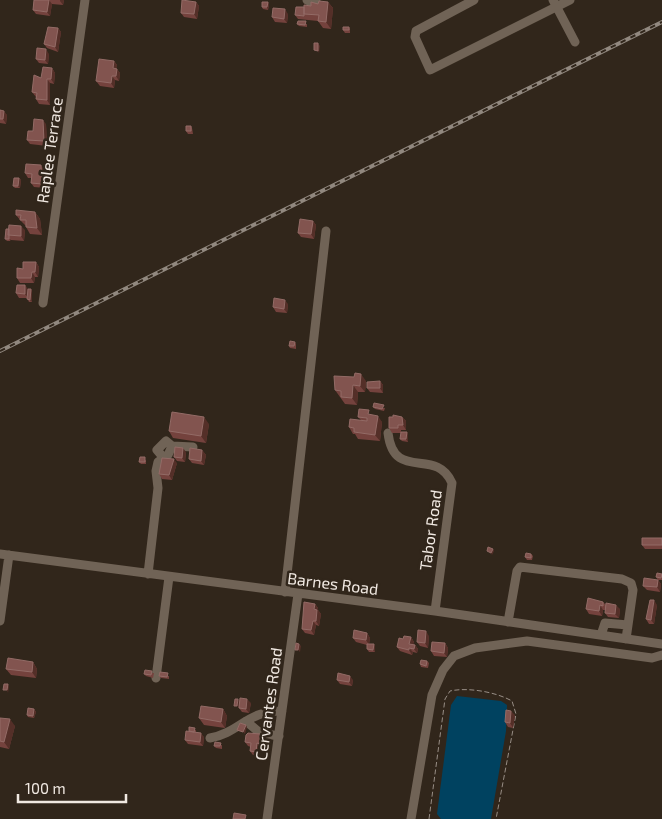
<svg xmlns="http://www.w3.org/2000/svg" width="662" height="819" font-family="'Exo 2',sans-serif">
  <style>
    .water { fill: #004260 }
    .lines { fill: none; stroke-linecap: round; stroke-linejoin: round }
    .path { stroke: #988e86; stroke-width: 1; stroke-dasharray: 5 2.5; stroke-linecap: butt }
    .minor { stroke: #706356; stroke-width: 9 }
    .rail-casing { stroke: #91887f; stroke-width: 4 }
    .rail { stroke: #31261b; stroke-width: 2; stroke-dasharray: 5.5; stroke-linecap: butt }
    .wall { fill: #74423d }
    .shaded-wall { fill: #542f28 }
    .building { fill: #82544f; stroke: #936b66 }
    .labels { text-anchor: middle; dominant-baseline: central; stroke-width: 5; stroke-linejoin: round; paint-order: stroke }
    .street-label { font-size: 16px; fill: #f1e9e2; stroke: #31261b }
  </style>
  <rect width="100%" height="100%" fill="#31261b"/>
  <path class="water" d="M 457,696 L 501,701 L 507,705 L 506,731 L 491,819 L 441,819 L 437,814 L 451,705 Z"/>
  <g class="lines">
    <path class="path" d="M 429,819 L 445,699 L 450,691 C 468,687 496,692 512,701 L 516,714 L 496,819"/>
    <path class="minor" d="M 307,0 L 314,3 L 316,0
      M 474,0 L 416,31 L 415,37 L 430,70 L 570,0
      M 553,0 L 575,42
      M 43,303 L 85,0
      M 388,433 C 394,483 436,446 452,483 L 435,611
      M 163,457 L 157,450 L 166,441 L 172,446
      M 0,554 L 435,611 L 662,644
      M 148,574 L 158,488 L 156,471 L 158,462 L 168,455 L 172,446 L 193,447
      M 285,592 L 326,231
      M 0,621 L 9,555
      M 508,622 L 517,571 L 520,567 L 622,579 L 631,583 L 633,590 L 626,639
      M 601,635 L 605,623 L 628,625
      M 156,678 L 169,577
      M 246,721 L 260,733 L 279,736
      M 210,738 C 239,733 248,710 282,711
      M 267,819 L 298,594
      M 411,819 L 432,695 L 443,670 L 454,656 L 475,648 L 527,641 L 652,658 L 662,655"/>
    <g class="rail-casing">
      <path id="rail" d="M 0,351 L 662,22"/>
    </g>
    <use href="#rail" class="rail"/>
  </g>
  <path class="wall" d="M 34,0 L 64,0 L 63,5 L 52,4 L 50,16 L 36,14 L 33,10 Z
    M 196,2 L 199,6 L 197,19 L 184,17 L 181,13 Z
    M 268,2 L 269,5 L 268,10 L 263,9 L 262,7 Z
    M 328,2 L 333,8 L 331,29 L 323,28 L 318,21 L 308,20 L 308,19 L 308,20 L 298,19 L 295,15 L 304,7 Z
    M 288,14 L 287,23 L 275,22 L 272,17 Z
    M 297,24 L 307,24 L 307,27 L 299,26 Z
    M 349,27 L 350,29 L 350,33 L 345,33 L 343,30 Z
    M 58,28 L 61,32 L 58,52 L 47,48 L 44,44 Z
    M 49,54 L 48,64 L 39,63 L 36,59 Z
    M 114,61 L 117,65 L 116,68 L 120,73 L 119,81 L 115,80 L 114,88 L 100,86 L 96,81 Z
    M 52,68 L 55,73 L 54,84 L 50,83 L 50,105 L 39,104 L 36,99 L 36,97 L 32,92 L 41,78 Z
    M 0,110 L 7,115 L 6,124 L 0,123 Z
    M 46,124 L 47,146 L 30,144 L 27,140 Z
    M 191,126 L 192,128 L 193,134 L 188,134 L 186,131 Z
    M 44,169 L 45,188 L 34,187 L 31,183 L 31,178 L 28,178 L 25,173 Z
    M 19,178 L 21,180 L 20,188 L 15,188 L 13,186 Z
    M 35,212 L 40,219 L 42,235 L 30,234 L 26,227 L 26,226 L 21,221 L 16,215 Z
    M 313,221 L 316,225 L 314,239 L 301,237 L 298,233 Z
    M 6,229 L 25,230 L 24,241 L 11,240 L 11,239 L 10,241 L 7,241 L 5,239 Z
    M 36,262 L 39,267 L 38,277 L 35,277 L 34,283 L 20,283 L 17,278 L 23,269 Z
    M 28,289 L 31,289 L 32,292 L 32,302 L 29,302 L 27,298 L 19,298 L 16,293 Z
    M 288,304 L 287,313 L 276,312 L 273,307 Z
    M 295,342 L 296,344 L 296,349 L 290,348 L 289,346 Z
    M 366,381 L 365,392 L 358,392 L 357,405 L 345,404 L 335,390 Z
    M 380,381 L 383,385 L 383,393 L 370,392 L 367,388 Z
    M 373,407 L 385,408 L 384,411 L 375,409 Z
    M 372,415 L 382,422 L 380,441 L 358,439 L 355,434 L 353,434 L 349,427 L 361,420 L 358,417 Z
    M 402,417 L 406,421 L 406,430 L 401,430 L 401,432 L 408,434 L 408,442 L 402,441 L 400,439 L 401,433 L 392,433 L 389,428 Z
    M 209,424 L 206,443 L 173,438 L 169,431 Z
    M 202,450 L 206,455 L 204,465 L 192,463 L 189,459 Z
    M 186,452 L 185,462 L 177,461 L 174,457 Z
    M 146,460 L 146,464 L 141,464 L 139,462 Z
    M 177,463 L 172,480 L 162,479 L 159,474 Z
    M 662,538 L 662,549 L 645,549 L 642,545 Z
    M 531,554 L 533,556 L 532,560 L 527,560 L 525,557 Z
    M 662,574 L 662,580 L 658,580 L 656,577 Z
    M 658,580 L 661,584 L 660,592 L 647,590 L 643,586 Z
    M 603,602 L 606,605 L 620,609 L 619,618 L 608,617 L 605,613 L 605,610 L 603,610 L 602,616 L 589,614 L 586,609 Z
    M 315,604 L 318,608 L 318,610 L 321,614 L 319,626 L 316,625 L 314,635 L 305,633 L 302,629 Z
    M 657,605 L 654,624 L 649,624 L 646,619 Z
    M 367,633 L 370,638 L 369,644 L 375,646 L 375,652 L 369,652 L 367,649 L 367,645 L 356,642 L 353,638 Z
    M 429,636 L 428,648 L 420,646 L 417,642 Z
    M 411,637 L 414,642 L 413,644 L 415,645 L 418,649 L 417,653 L 413,652 L 412,655 L 400,651 L 397,647 L 403,639 Z
    M 445,643 L 448,648 L 447,657 L 434,656 L 431,651 Z
    M 427,661 L 429,663 L 428,668 L 421,667 L 420,664 Z
    M 33,662 L 37,669 L 36,678 L 11,675 L 6,669 Z
    M 154,673 L 153,678 L 146,676 L 144,674 Z
    M 159,676 L 169,676 L 169,679 L 161,678 Z
    M 337,680 L 353,680 L 352,686 L 340,684 Z
    M 251,703 L 249,713 L 242,712 L 239,708 Z
    M 34,709 L 36,712 L 34,718 L 28,717 L 27,715 Z
    M 223,709 L 227,716 L 225,728 L 204,725 L 199,718 Z
    M 515,715 L 513,728 L 508,727 L 505,722 Z
    M 0,718 L 15,726 L 9,749 L 0,747 Z
    M 196,730 L 196,732 L 204,737 L 203,746 L 188,744 L 185,740 L 189,731 Z
    M 263,739 L 263,748 L 260,748 L 259,756 L 253,755 L 250,751 L 251,747 L 248,746 L 245,742 Z
    M 222,745 L 222,749 L 216,748 L 214,746 Z"/>
  <path class="shaded-wall" d="M 49,0 L 52,4 L 50,16 L 47,12 Z
    M 60,0 L 64,0 L 63,5 L 60,1 Z
    M 196,2 L 199,6 L 197,19 L 194,14 Z
    M 268,2 L 269,5 L 268,10 L 267,7 Z
    M 328,2 L 333,8 L 331,29 L 326,22 Z
    M 285,9 L 288,14 L 287,23 L 284,19 Z
    M 58,28 L 61,32 L 58,52 L 55,47 Z
    M 318,43 L 320,46 L 319,53 L 318,51 Z
    M 46,49 L 49,54 L 48,64 L 45,60 Z
    M 114,61 L 117,65 L 116,72 L 113,68 Z
    M 52,68 L 55,73 L 54,84 L 51,79 Z
    M 117,69 L 120,73 L 119,81 L 116,76 Z
    M 112,76 L 115,80 L 114,88 L 111,83 Z
    M 47,79 L 50,83 L 50,105 L 47,100 Z
    M 4,111 L 7,115 L 6,124 L 3,119 Z
    M 43,120 L 46,124 L 47,146 L 44,141 Z
    M 41,165 L 44,169 L 45,188 L 42,184 Z
    M 19,178 L 21,180 L 20,188 L 18,186 Z
    M 35,212 L 40,219 L 42,235 L 37,228 Z
    M 313,221 L 316,225 L 314,239 L 311,234 Z
    M 21,226 L 25,230 L 24,241 L 21,236 Z
    M 36,262 L 39,267 L 38,277 L 35,272 Z
    M 32,272 L 35,277 L 34,283 L 31,278 Z
    M 25,285 L 29,290 L 28,298 L 25,294 Z
    M 31,289 L 32,292 L 32,302 L 30,300 Z
    M 285,300 L 288,304 L 287,313 L 284,309 Z
    M 361,374 L 366,381 L 365,392 L 360,386 Z
    M 380,381 L 383,385 L 383,393 L 380,388 Z
    M 353,385 L 358,392 L 357,405 L 352,398 Z
    M 378,416 L 382,422 L 380,441 L 375,435 Z
    M 204,417 L 209,424 L 206,443 L 201,436 Z
    M 402,417 L 406,421 L 406,430 L 403,425 Z
    M 407,432 L 408,434 L 408,442 L 406,439 Z
    M 183,448 L 186,452 L 185,462 L 182,458 Z
    M 202,450 L 206,455 L 204,465 L 201,461 Z
    M 174,459 L 177,463 L 172,480 L 169,475 Z
    M 493,549 L 494,551 L 492,555 L 491,553 Z
    M 658,580 L 661,584 L 660,592 L 657,587 Z
    M 654,600 L 657,605 L 654,624 L 651,620 Z
    M 315,604 L 318,608 L 318,610 L 321,614 L 319,626 L 316,621 L 314,609 Z
    M 600,605 L 603,610 L 602,616 L 599,611 Z
    M 616,605 L 620,609 L 619,618 L 615,614 Z
    M 313,621 L 316,625 L 314,635 L 311,630 Z
    M 426,631 L 429,636 L 428,648 L 425,643 Z
    M 367,633 L 370,638 L 369,645 L 366,640 Z
    M 411,637 L 414,642 L 412,648 L 409,644 Z
    M 445,643 L 448,648 L 447,657 L 444,653 Z
    M 299,644 L 301,646 L 300,652 L 298,650 Z
    M 374,644 L 375,646 L 375,652 L 373,650 Z
    M 415,645 L 418,649 L 417,653 L 414,649 Z
    M 409,648 L 413,652 L 412,655 L 409,650 Z
    M 33,662 L 37,669 L 36,678 L 32,672 Z
    M 350,676 L 353,680 L 352,686 L 349,682 Z
    M 8,684 L 9,687 L 8,693 L 7,690 Z
    M 238,699 L 240,702 L 239,708 L 237,706 Z
    M 247,699 L 251,703 L 249,713 L 246,709 Z
    M 34,709 L 36,712 L 34,718 L 33,716 Z
    M 223,709 L 227,716 L 225,728 L 221,722 Z
    M 511,711 L 515,715 L 513,728 L 510,723 Z
    M 10,719 L 15,726 L 9,749 L 4,742 Z
    M 246,725 L 247,727 L 245,734 L 243,732 Z
    M 201,733 L 204,737 L 203,746 L 200,742 Z
    M 260,734 L 263,739 L 263,748 L 260,744 Z
    M 257,743 L 260,748 L 259,756 L 256,752 Z"/>
  <path class="building" d="M 34,0 L 49,0 L 47,12 L 33,10 Z
    M 182,0 L 196,2 L 194,14 L 181,13 Z
    M 319,1 L 328,2 L 326,22 L 318,21 L 319,15 L 304,14 L 304,5 L 311,6 L 311,2 L 318,4 Z
    M 262,2 L 268,2 L 267,7 L 262,7 Z
    M 296,7 L 304,7 L 304,16 L 295,15 Z
    M 273,8 L 285,9 L 284,19 L 272,17 Z
    M 298,21 L 306,21 L 305,25 L 297,24 Z
    M 48,27 L 58,28 L 55,47 L 44,44 Z
    M 343,27 L 349,27 L 349,30 L 343,30 Z
    M 314,43 L 318,43 L 318,51 L 314,50 Z
    M 37,48 L 46,49 L 45,60 L 36,59 Z
    M 99,59 L 114,61 L 113,68 L 117,69 L 116,76 L 112,76 L 111,83 L 96,81 Z
    M 43,67 L 52,68 L 51,79 L 47,79 L 47,100 L 36,99 L 37,93 L 32,92 L 34,75 L 41,78 Z
    M 0,110 L 4,111 L 3,119 L 0,119 Z
    M 34,119 L 43,120 L 44,141 L 27,140 L 28,131 L 33,131 Z
    M 186,126 L 191,126 L 191,131 L 186,131 Z
    M 26,164 L 41,165 L 42,184 L 31,183 L 32,174 L 25,173 Z
    M 14,178 L 19,178 L 18,186 L 13,186 Z
    M 16,210 L 35,212 L 37,228 L 26,227 L 26,220 L 20,220 L 21,215 L 16,215 Z
    M 300,219 L 313,221 L 311,234 L 298,233 Z
    M 9,225 L 21,226 L 21,236 L 8,235 Z
    M 6,229 L 9,229 L 9,239 L 5,239 Z
    M 23,262 L 36,262 L 35,272 L 32,272 L 31,278 L 17,278 L 17,268 L 23,269 Z
    M 17,285 L 25,285 L 25,294 L 16,293 Z
    M 28,289 L 31,289 L 30,300 L 27,299 Z
    M 274,298 L 285,300 L 284,309 L 273,307 Z
    M 290,341 L 295,342 L 294,346 L 289,346 Z
    M 355,373 L 361,374 L 360,386 L 353,385 L 352,398 L 341,397 L 341,391 L 335,390 L 334,376 L 354,377 Z
    M 380,381 L 380,388 L 367,388 L 367,382 Z
    M 374,403 L 384,405 L 382,409 L 373,407 Z
    M 359,409 L 369,410 L 368,414 L 378,416 L 375,435 L 354,432 L 354,428 L 349,427 L 350,419 L 367,421 L 367,418 L 358,417 Z
    M 172,412 L 204,417 L 201,436 L 169,431 Z
    M 393,415 L 402,417 L 403,425 L 398,425 L 398,428 L 389,428 L 389,417 L 393,417 Z
    M 401,432 L 407,432 L 406,439 L 400,439 Z
    M 175,447 L 183,448 L 182,458 L 174,457 Z
    M 190,448 L 202,450 L 201,461 L 189,459 Z
    M 140,457 L 145,457 L 145,462 L 139,462 Z
    M 162,458 L 174,459 L 169,475 L 159,474 Z
    M 642,538 L 662,538 L 662,545 L 642,545 Z
    M 488,547 L 493,549 L 491,553 L 487,551 Z
    M 526,553 L 531,554 L 531,558 L 525,557 Z
    M 657,573 L 662,574 L 661,578 L 656,577 Z
    M 644,578 L 658,580 L 657,587 L 643,586 Z
    M 588,598 L 603,602 L 603,606 L 600,605 L 599,611 L 586,609 Z
    M 650,600 L 654,600 L 651,620 L 646,619 Z
    M 304,602 L 315,604 L 314,609 L 317,610 L 316,621 L 313,621 L 311,630 L 302,629 Z
    M 606,603 L 616,605 L 615,614 L 605,613 Z
    M 354,630 L 367,633 L 366,640 L 353,638 Z
    M 418,630 L 426,631 L 425,643 L 417,642 Z
    M 404,636 L 411,637 L 409,644 L 415,645 L 414,649 L 409,648 L 409,650 L 397,647 L 399,638 L 403,639 Z
    M 432,642 L 445,643 L 444,653 L 431,651 Z
    M 296,643 L 299,644 L 298,650 L 295,650 Z
    M 367,644 L 374,644 L 373,650 L 367,649 Z
    M 8,658 L 33,662 L 32,672 L 6,669 Z
    M 421,660 L 427,661 L 426,666 L 420,664 Z
    M 145,670 L 152,671 L 151,675 L 144,674 Z
    M 160,672 L 168,673 L 167,677 L 159,676 Z
    M 338,673 L 350,676 L 349,682 L 337,680 Z
    M 4,684 L 8,684 L 7,690 L 3,690 Z
    M 240,698 L 247,699 L 246,709 L 239,708 Z
    M 235,699 L 238,699 L 237,706 L 234,706 Z
    M 201,706 L 223,709 L 221,722 L 199,718 Z
    M 28,708 L 34,709 L 33,716 L 27,715 Z
    M 506,710 L 511,711 L 510,723 L 505,722 Z
    M 0,718 L 10,719 L 4,742 L 0,741 Z
    M 240,723 L 246,725 L 243,732 L 237,730 Z
    M 189,727 L 195,728 L 194,732 L 189,731 Z
    M 186,731 L 201,733 L 200,742 L 185,740 Z
    M 248,733 L 260,734 L 260,744 L 257,743 L 256,752 L 250,751 L 251,743 L 245,742 L 246,735 Z
    M 215,742 L 221,743 L 220,746 L 214,746 Z
    M 234,813 L 246,815 L 245,819 L 233,819 Z"/>
  <g class="labels">
    <g class="street-label">
      <text transform="translate(49 150) rotate(-82)">Raplee Terrace</text>
      <text transform="translate(430 530) rotate(-82)">Tabor Road</text>
      <text transform="translate(333 583) rotate(7)">Barnes Road</text>
      <text transform="translate(268 704) rotate(-82)">Cervantes Road</text>
    </g>
  </g>
  <path d="M18 794v8h108v-8" fill="none" stroke="#f1e9e2" stroke-width="2.5"/>
  <text x="25" y="794" font-size="15" fill="#f1e9e2" stroke="#31261b" stroke-width="4" paint-order="stroke">100 m</text>
</svg>
